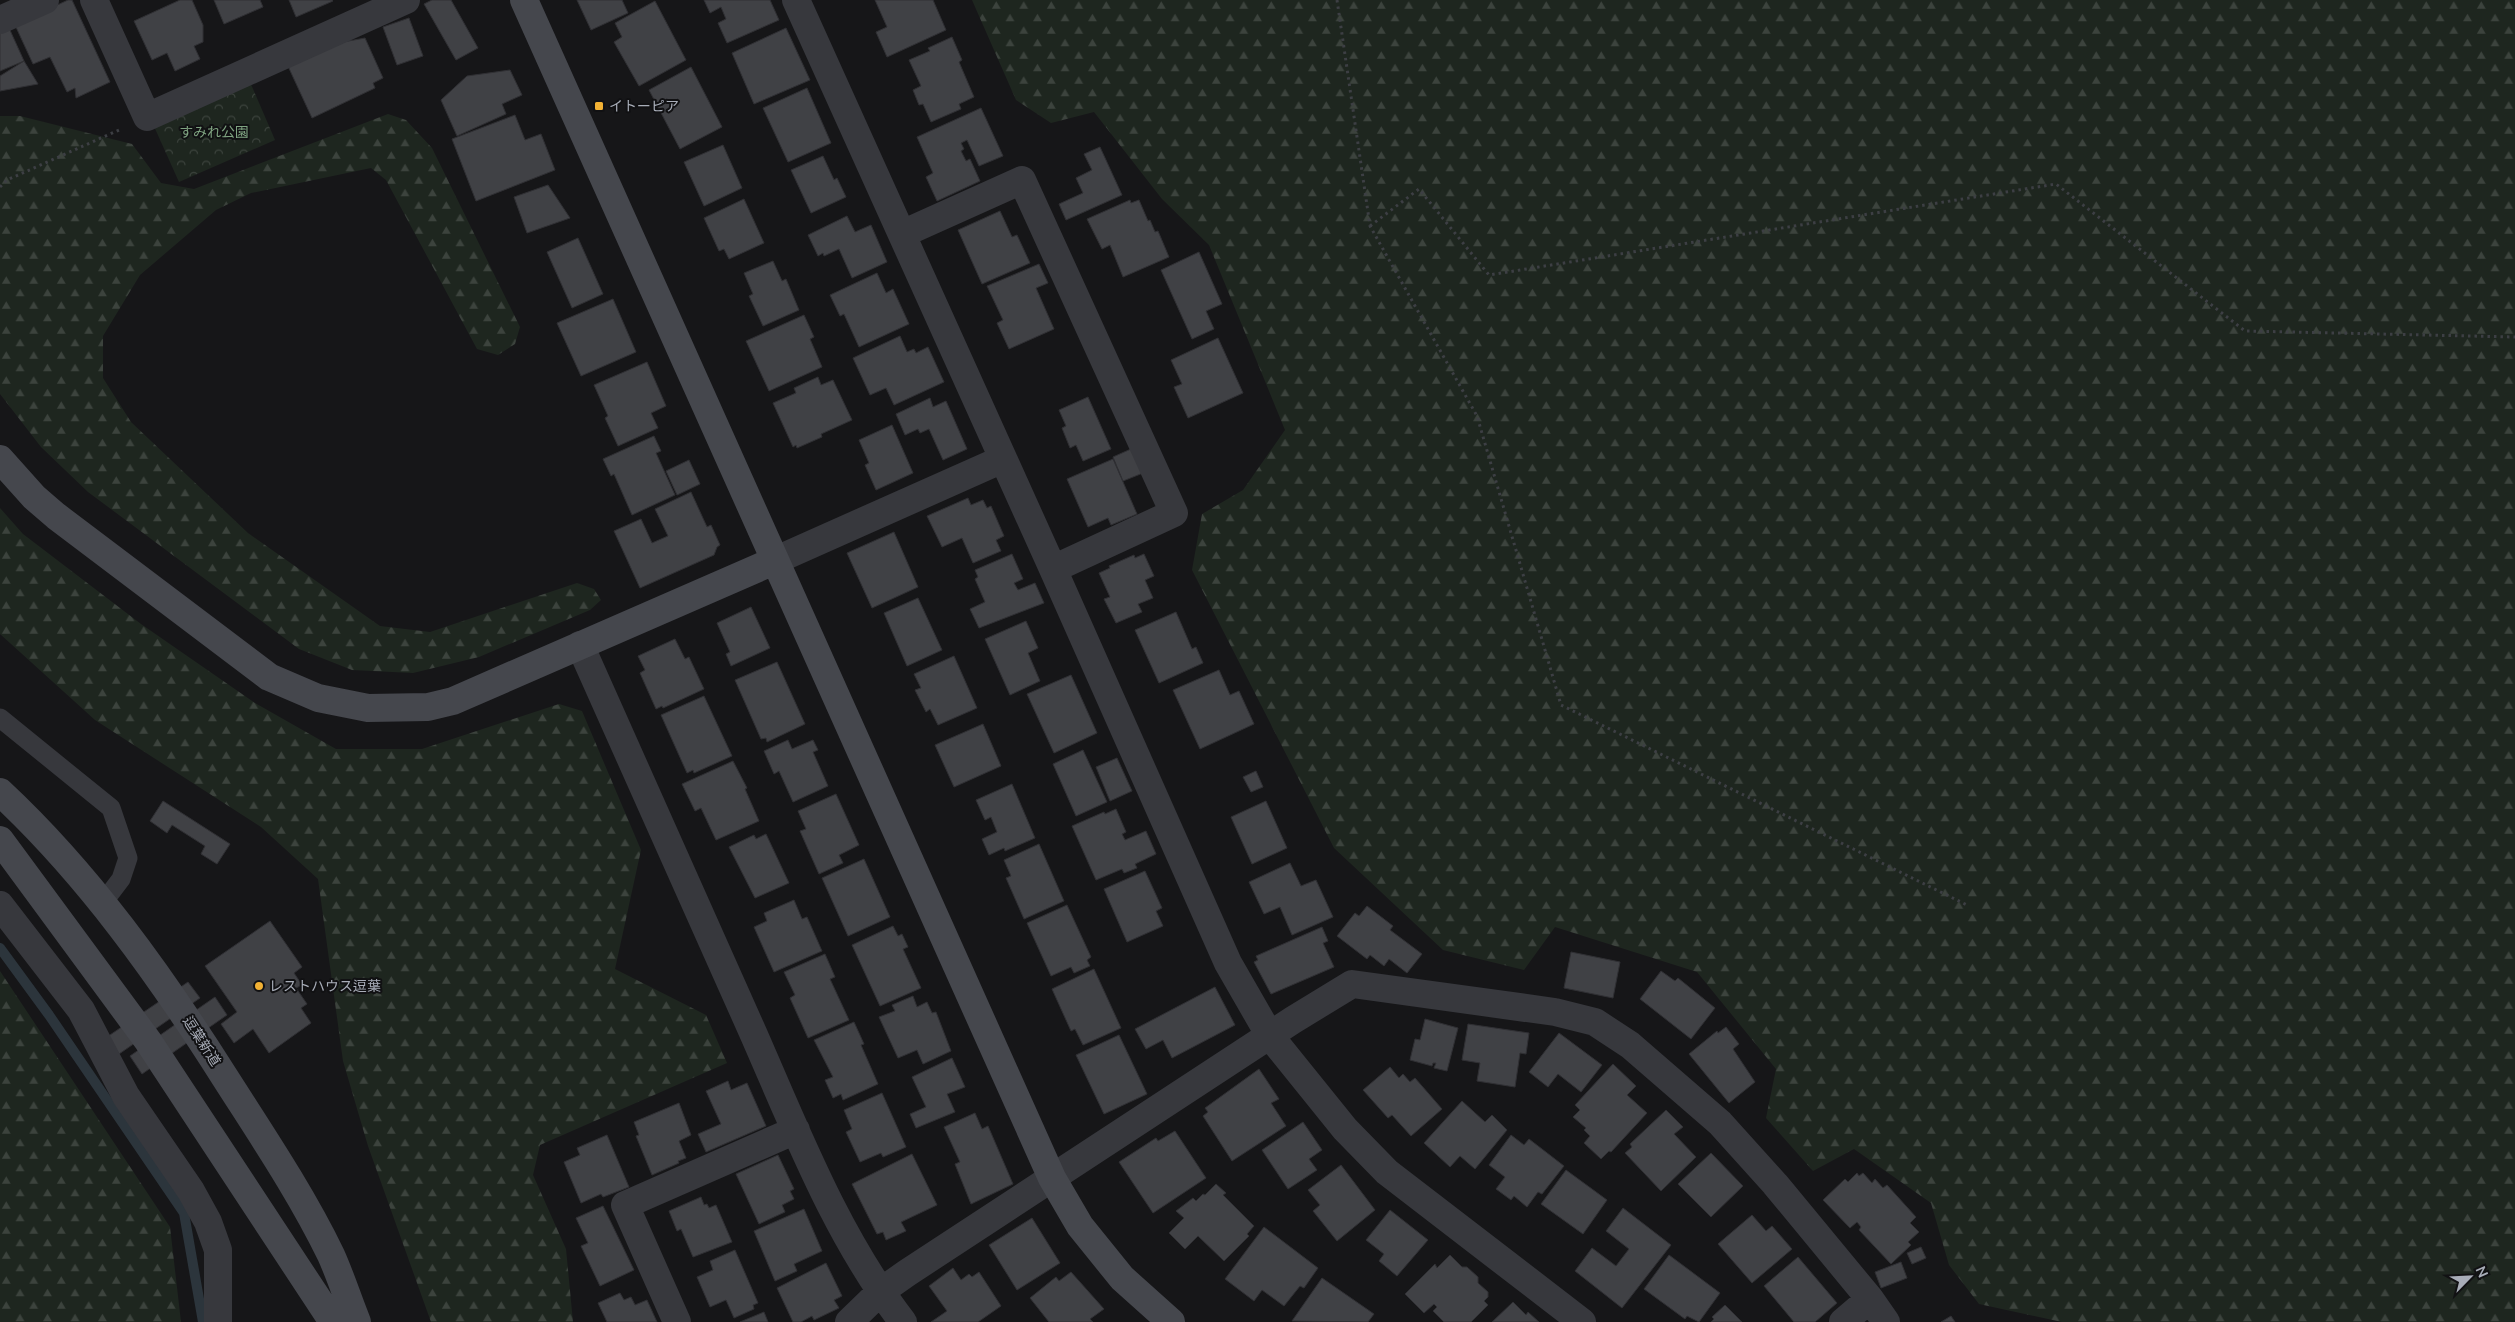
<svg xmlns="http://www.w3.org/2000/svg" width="2515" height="1322" font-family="Mulish,'Noto Sans JP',sans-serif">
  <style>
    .forest { fill: url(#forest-firs) }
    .park { fill: url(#park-crowns) }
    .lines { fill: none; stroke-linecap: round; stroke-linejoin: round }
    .stream { stroke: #2c353c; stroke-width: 10 }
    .building { fill: #404145; stroke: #303034 }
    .path { stroke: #3d3f44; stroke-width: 3; stroke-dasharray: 2.5 4; stroke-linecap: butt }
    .lane { stroke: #37383d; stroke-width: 19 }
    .street { stroke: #37383d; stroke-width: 28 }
    .secondary { stroke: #45474d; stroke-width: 28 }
    .poi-dot { fill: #f2b134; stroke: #111113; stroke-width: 2 }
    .labels { text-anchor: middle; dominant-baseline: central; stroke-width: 4; stroke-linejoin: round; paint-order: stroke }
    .poi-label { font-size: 14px; fill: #a8adb8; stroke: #111113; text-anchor: start }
    .park-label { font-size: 14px; fill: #7fa381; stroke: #111113 }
    .street-label { font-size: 14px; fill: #a8adb8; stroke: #111113 }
  </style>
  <defs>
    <pattern id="forest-firs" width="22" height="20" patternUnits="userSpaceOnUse" patternTransform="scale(1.25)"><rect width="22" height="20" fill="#1e261f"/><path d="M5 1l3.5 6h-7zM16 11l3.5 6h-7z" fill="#3c433d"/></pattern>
    <pattern id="park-crowns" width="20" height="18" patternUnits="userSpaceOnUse" patternTransform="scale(1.25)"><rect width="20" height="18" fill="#1e261f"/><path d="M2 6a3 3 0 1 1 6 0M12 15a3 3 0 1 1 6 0" fill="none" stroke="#3c433d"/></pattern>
  </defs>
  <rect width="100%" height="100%" fill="#161618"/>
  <path class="forest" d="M 972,0 L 2515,0 L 2515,1322 L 2062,1322 L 1979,1304 L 1949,1265 L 1931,1203 L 1854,1149 L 1813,1171 L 1766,1118 L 1776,1069 L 1697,972 L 1555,927 L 1524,970 L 1443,950 L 1334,848 L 1192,570 L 1202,514 L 1243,490 L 1285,430 L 1209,245 L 1162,199 L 1094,112 L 1051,123 L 1016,100 Z
    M 388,114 L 406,120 L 432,148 L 520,327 L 515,344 L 498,355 L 477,349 L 386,180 L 371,168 L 251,193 L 216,210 L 140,275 L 103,336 L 103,378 L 131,422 L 248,533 L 380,626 L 430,632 L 577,583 L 594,589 L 601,600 L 590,610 L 479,657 L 413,673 L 352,670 L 299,649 L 88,492 L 41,447 L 0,394 L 0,116 L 20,116 L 132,144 L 161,183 L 194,189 Z
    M 0,508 L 23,534 L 141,624 L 255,703 L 336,749 L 422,749 L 559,704 L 582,711 L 641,850 L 615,969 L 706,1015 L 727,1063 L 540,1145 L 533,1175 L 566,1249 L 573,1322 L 431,1322 L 368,1146 L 343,1061 L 318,879 L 261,827 L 95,720 L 0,634 Z
    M 0,971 L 170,1227 L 181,1322 L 0,1322 Z"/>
  <path class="park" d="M 250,82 L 275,140 L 179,182 L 153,124 Z"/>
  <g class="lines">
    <path class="stream" d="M 0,948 L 49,1015 L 184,1213 L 203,1322"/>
  </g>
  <path class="building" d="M 68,0 L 72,0 L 110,82 L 76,98 L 75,88 L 67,92 L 50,57 L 33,64 L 15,25 Z
    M 180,0 L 192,0 L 203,25 L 203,42 L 194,46 L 200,59 L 175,71 L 167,53 L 152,60 L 134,21 Z
    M 214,0 L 260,0 L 263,7 L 224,24 Z
    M 289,0 L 332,0 L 333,1 L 296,17 Z
    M 432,0 L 451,0 L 478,48 L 456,60 L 424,4 Z
    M 577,0 L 622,0 L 628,13 L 591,30 Z
    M 704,0 L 770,0 L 779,20 L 727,43 L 718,23 L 726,19 L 721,7 L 710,13 Z
    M 875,0 L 933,0 L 946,30 L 887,57 L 876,32 L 887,27 Z
    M 655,1 L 686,60 L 639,86 L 614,42 L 622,37 L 615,23 Z
    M 409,18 L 423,56 L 397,65 L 383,27 Z
    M 9,28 L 24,61 L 0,71 L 0,32 Z
    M 786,28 L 810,80 L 754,104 L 732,53 Z
    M 952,37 L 962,60 L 959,62 L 974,97 L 959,104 L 961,109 L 931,122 L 923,104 L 919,105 L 913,90 L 921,86 L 909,60 L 930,51 L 928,48 Z
    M 365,38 L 383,78 L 373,83 L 375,88 L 312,118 L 287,64 L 327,45 Z
    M 24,61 L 38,84 L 0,91 L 0,76 Z
    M 691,67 L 722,127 L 680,149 L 649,90 Z
    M 510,70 L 522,95 L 502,104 L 506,114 L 457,136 L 441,100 L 467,76 Z
    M 807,88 L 831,143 L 788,162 L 763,108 Z
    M 981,108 L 1003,156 L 979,166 L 967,140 L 961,143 L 964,149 L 961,151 L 966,161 L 970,159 L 980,181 L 937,201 L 926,177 L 933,173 L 917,137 Z
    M 515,115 L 525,140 L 541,134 L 555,170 L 476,201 L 452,139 Z
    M 723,145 L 742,188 L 704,206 L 684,162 Z
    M 1100,147 L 1122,195 L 1066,220 L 1059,204 L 1083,193 L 1076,178 L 1092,170 L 1084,154 Z
    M 823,156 L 834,180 L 837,178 L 846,197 L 811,213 L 791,170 Z
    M 548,185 L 570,218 L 527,233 L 514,197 Z
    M 744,199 L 764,243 L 729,259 L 724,249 L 719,251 L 704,218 Z
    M 1130,200 L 1131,203 L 1139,200 L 1148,221 L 1150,220 L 1155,232 L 1158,231 L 1169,257 L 1123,277 L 1110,245 L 1102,249 L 1087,219 Z
    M 1000,211 L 1012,237 L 1017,235 L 1030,263 L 982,284 L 958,230 Z
    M 847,216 L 855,232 L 871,225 L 887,262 L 852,278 L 839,249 L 824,256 L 823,253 L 818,256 L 808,235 Z
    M 578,238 L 603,294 L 572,308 L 547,252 Z
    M 1199,252 L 1222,304 L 1206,311 L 1214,329 L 1192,339 L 1161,270 Z
    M 773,261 L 782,281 L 786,279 L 799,310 L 763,326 L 749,296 L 753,294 L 744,273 Z
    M 1039,264 L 1048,283 L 1036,288 L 1054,329 L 1009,349 L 997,323 L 1003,320 L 987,286 Z
    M 877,273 L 886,293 L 893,289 L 909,324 L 859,347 L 844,314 L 840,316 L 830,295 Z
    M 613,299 L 636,352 L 581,376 L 557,323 Z
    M 804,315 L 814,337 L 810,339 L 822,367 L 769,391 L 746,341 Z
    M 900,336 L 907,352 L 914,349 L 916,353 L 928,347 L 944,382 L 894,405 L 886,388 L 870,395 L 853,358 Z
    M 1218,338 L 1243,393 L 1188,418 L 1174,387 L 1182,384 L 1171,360 Z
    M 647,362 L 666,406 L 651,413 L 658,428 L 618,446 L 605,418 L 608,416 L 594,385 Z
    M 818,377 L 821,385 L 833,380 L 852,420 L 821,434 L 822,437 L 797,448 L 796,445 L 793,447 L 773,403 L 796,393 L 794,388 Z
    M 1088,397 L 1111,449 L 1083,461 L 1076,445 L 1070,448 L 1062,428 L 1066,426 L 1059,410 Z
    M 930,398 L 933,407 L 946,401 L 967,449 L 943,460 L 929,429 L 920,433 L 918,429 L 905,435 L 896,414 Z
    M 892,425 L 913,473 L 876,490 L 865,465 L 869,463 L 859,440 Z
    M 654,436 L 661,451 L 656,453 L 675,495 L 632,515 L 614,474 L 611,476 L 603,459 Z
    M 1131,449 L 1143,473 L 1123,481 L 1113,457 Z
    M 1113,459 L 1137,514 L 1111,525 L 1108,518 L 1088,527 L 1067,479 Z
    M 689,460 L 700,484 L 677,495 L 666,471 Z
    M 691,492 L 707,527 L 711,525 L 720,545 L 717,547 L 714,555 L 640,588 L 614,531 L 641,519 L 652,543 L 668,536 L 655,509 Z
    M 968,498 L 971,505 L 983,500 L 987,508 L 991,506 L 1004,536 L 996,540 L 1001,551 L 973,563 L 962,538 L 942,547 L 927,516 Z
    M 894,532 L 918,587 L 872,608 L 847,553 Z
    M 1012,554 L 1023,579 L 1014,583 L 1018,590 L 1035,583 L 1044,603 L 979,628 L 970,609 L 985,602 L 975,579 L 978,577 L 975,570 Z
    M 1144,554 L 1154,576 L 1145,580 L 1153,598 L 1138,604 L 1142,612 L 1116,623 L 1104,599 L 1110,597 L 1099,573 L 1110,568 L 1109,566 L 1134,555 L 1135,558 Z
    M 918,598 L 942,650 L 907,666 L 884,613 Z
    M 751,607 L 770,648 L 731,666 L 726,654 L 730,652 L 717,623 Z
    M 1176,612 L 1192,649 L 1196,647 L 1203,663 L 1159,683 L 1135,630 Z
    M 1026,621 L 1038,648 L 1028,653 L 1040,681 L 1010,695 L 985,639 Z
    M 675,639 L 685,659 L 689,657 L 704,689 L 663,708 L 662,706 L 656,709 L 640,673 L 645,670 L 638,656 Z
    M 954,656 L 977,708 L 938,725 L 930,709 L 926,712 L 915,690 L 921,688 L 914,674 Z
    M 777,662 L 805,724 L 767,742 L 766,738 L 761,739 L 735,680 Z
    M 1219,670 L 1230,695 L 1239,691 L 1254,724 L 1200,749 L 1173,690 Z
    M 1071,675 L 1097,733 L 1054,753 L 1027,694 Z
    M 704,696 L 732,756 L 694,773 L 693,770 L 687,773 L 661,715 Z
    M 983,724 L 1001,766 L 954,787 L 935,745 Z
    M 788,740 L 792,749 L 813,740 L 818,750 L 813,752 L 828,786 L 793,802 L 779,771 L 774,774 L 764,751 Z
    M 1083,750 L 1107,802 L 1076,816 L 1053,764 Z
    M 1117,758 L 1132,791 L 1110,801 L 1096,767 Z
    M 733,761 L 747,788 L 745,789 L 759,821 L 716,840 L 701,808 L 695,811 L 682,784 Z
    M 1256,771 L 1263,787 L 1251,792 L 1243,777 Z
    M 1012,784 L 1035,838 L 1005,851 L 1004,848 L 989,855 L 982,839 L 997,832 L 991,817 L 985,820 L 976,800 Z
    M 836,794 L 859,845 L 839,855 L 843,863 L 819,874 L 800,831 L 806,829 L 798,811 Z
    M 163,801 L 230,844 L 217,864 L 201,854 L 205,846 L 172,825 L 167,833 L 150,821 Z
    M 1266,801 L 1287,848 L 1252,864 L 1231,817 Z
    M 1116,809 L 1126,832 L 1122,834 L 1125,840 L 1146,831 L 1156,854 L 1135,864 L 1137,868 L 1124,873 L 1122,869 L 1096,880 L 1072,826 L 1104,812 L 1105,814 Z
    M 766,834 L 789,883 L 755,898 L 729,847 L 754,835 L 756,839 Z
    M 1039,844 L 1064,901 L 1024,919 L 1006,878 L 1011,876 L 1004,860 Z
    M 864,859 L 890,917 L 848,936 L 822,878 Z
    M 1290,863 L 1301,886 L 1316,880 L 1333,917 L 1292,935 L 1280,907 L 1264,914 L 1249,882 Z
    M 1145,871 L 1162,908 L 1156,911 L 1163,926 L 1127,942 L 1104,889 Z
    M 794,900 L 802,919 L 807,917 L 822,951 L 774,972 L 754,927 L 767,921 L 764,913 Z
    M 1067,905 L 1091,957 L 1087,960 L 1090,966 L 1074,973 L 1071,967 L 1051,976 L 1027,923 Z
    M 1367,906 L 1393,926 L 1390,930 L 1422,954 L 1407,973 L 1389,959 L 1384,966 L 1370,955 L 1367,959 L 1337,936 L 1355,913 L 1359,916 Z
    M 270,921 L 302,967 L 294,973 L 302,985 L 296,988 L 307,1004 L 301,1008 L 311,1023 L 269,1053 L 253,1029 L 234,1043 L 221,1024 L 237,1012 L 205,966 Z
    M 893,926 L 898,936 L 902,934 L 908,947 L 903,949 L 921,988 L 880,1006 L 852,945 Z
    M 1322,927 L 1328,941 L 1323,943 L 1334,967 L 1271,994 L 1254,962 L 1258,960 L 1256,956 Z
    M 1571,952 L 1620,962 L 1613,998 L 1564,988 Z
    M 825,954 L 835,977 L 830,979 L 849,1020 L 808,1038 L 790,998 L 795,995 L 784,972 Z
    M 1094,969 L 1121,1028 L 1083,1045 L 1075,1029 L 1071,1031 L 1052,989 Z
    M 1661,971 L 1675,981 L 1678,978 L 1715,1008 L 1691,1039 L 1640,999 Z
    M 188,982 L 200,998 L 119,1054 L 107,1037 Z
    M 1215,987 L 1235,1025 L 1172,1058 L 1163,1040 L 1146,1049 L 1135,1029 Z
    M 913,996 L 917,1007 L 927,1002 L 932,1013 L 936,1012 L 951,1051 L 923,1064 L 917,1050 L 898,1058 L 879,1017 L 895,1011 L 892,1005 Z
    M 215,997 L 227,1015 L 142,1074 L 130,1056 Z
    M 1425,1019 L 1458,1028 L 1447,1071 L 1434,1068 L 1436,1063 L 1433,1063 L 1432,1066 L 1410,1060 L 1415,1039 L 1420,1040 Z
    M 854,1022 L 864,1044 L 861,1045 L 878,1084 L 843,1100 L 841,1094 L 833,1098 L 825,1080 L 833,1077 L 814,1040 Z
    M 1468,1024 L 1529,1033 L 1526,1054 L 1520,1053 L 1515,1087 L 1477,1081 L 1480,1063 L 1462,1060 Z
    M 1726,1027 L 1739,1044 L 1733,1049 L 1755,1082 L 1729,1103 L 1689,1054 L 1717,1031 L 1718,1033 Z
    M 1559,1033 L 1602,1065 L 1581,1092 L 1558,1074 L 1548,1087 L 1529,1072 Z
    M 1119,1035 L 1147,1094 L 1104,1114 L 1076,1055 Z
    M 952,1058 L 965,1087 L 947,1094 L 955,1112 L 916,1128 L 910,1114 L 926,1107 L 912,1077 Z
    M 1613,1064 L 1636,1086 L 1627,1095 L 1647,1113 L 1611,1152 L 1609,1151 L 1601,1159 L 1584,1143 L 1590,1136 L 1584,1130 L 1586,1128 L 1573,1117 L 1580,1110 L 1575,1105 Z
    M 1390,1067 L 1399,1078 L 1403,1074 L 1410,1082 L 1415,1078 L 1442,1109 L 1411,1136 L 1392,1115 L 1388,1118 L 1363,1090 Z
    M 1259,1069 L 1279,1099 L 1271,1103 L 1286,1126 L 1232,1161 L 1203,1116 L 1208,1112 L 1205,1108 Z
    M 728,1081 L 731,1090 L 747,1083 L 766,1126 L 706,1152 L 698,1134 L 721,1124 L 706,1091 Z
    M 882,1093 L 906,1147 L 883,1157 L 881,1153 L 860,1162 L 846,1132 L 852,1129 L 844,1110 Z
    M 1462,1101 L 1485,1122 L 1492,1115 L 1507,1130 L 1475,1169 L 1460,1156 L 1450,1167 L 1424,1143 Z
    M 679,1103 L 691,1135 L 679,1141 L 686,1158 L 678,1161 L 679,1163 L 652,1175 L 636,1136 L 639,1135 L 634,1122 Z
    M 1666,1110 L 1683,1127 L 1674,1134 L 1696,1157 L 1661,1191 L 1625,1153 L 1632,1147 L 1630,1144 Z
    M 975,1113 L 982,1129 L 988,1126 L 1013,1184 L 971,1204 L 955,1164 L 960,1162 L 944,1127 Z
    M 1303,1122 L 1322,1150 L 1309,1159 L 1317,1170 L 1288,1189 L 1262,1150 Z
    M 1175,1131 L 1206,1178 L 1153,1213 L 1119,1162 L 1156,1138 L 1158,1141 Z
    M 607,1135 L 629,1187 L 603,1197 L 601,1194 L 581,1203 L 564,1162 L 580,1155 L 577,1148 Z
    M 1511,1135 L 1524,1145 L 1529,1139 L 1564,1166 L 1542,1194 L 1538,1192 L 1527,1207 L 1514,1196 L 1511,1200 L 1496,1189 L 1505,1177 L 1489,1165 Z
    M 1711,1153 L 1743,1186 L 1711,1217 L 1678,1184 Z
    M 912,1154 L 937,1205 L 901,1222 L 906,1231 L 886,1240 L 883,1232 L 877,1234 L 852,1184 Z
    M 778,1155 L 794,1189 L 790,1191 L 794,1199 L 782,1205 L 785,1212 L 759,1224 L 736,1174 Z
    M 1341,1165 L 1375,1210 L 1337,1241 L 1313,1211 L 1320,1205 L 1308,1190 Z
    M 1566,1170 L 1607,1200 L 1583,1234 L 1541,1204 Z
    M 1857,1173 L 1859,1176 L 1863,1173 L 1872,1183 L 1875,1179 L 1883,1188 L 1887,1185 L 1916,1217 L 1910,1223 L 1919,1232 L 1908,1242 L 1911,1245 L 1891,1264 L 1859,1230 L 1861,1227 L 1857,1222 L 1850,1228 L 1823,1200 L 1845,1179 L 1848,1182 Z
    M 1216,1184 L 1226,1193 L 1223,1195 L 1254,1226 L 1247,1234 L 1249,1236 L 1224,1261 L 1198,1236 L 1185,1249 L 1169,1233 L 1184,1218 L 1176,1211 L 1193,1198 L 1196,1201 L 1203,1194 L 1205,1195 Z
    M 701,1197 L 704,1205 L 707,1204 L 709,1208 L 716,1205 L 732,1242 L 693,1257 L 681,1229 L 677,1231 L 669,1211 Z
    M 603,1206 L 634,1270 L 600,1286 L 581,1246 L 588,1243 L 576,1218 Z
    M 1623,1208 L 1671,1245 L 1622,1308 L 1575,1271 L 1592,1248 L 1616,1266 L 1629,1249 L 1606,1231 Z
    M 804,1209 L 822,1251 L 794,1264 L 797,1271 L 775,1281 L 754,1231 Z
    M 1390,1210 L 1428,1240 L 1397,1276 L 1379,1261 L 1384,1254 L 1366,1240 Z
    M 1752,1215 L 1766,1231 L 1772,1226 L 1792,1249 L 1752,1283 L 1718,1244 Z
    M 1032,1218 L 1060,1263 L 1017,1290 L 989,1245 Z
    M 1264,1227 L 1318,1268 L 1304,1288 L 1300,1286 L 1284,1306 L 1262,1290 L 1254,1301 L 1225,1279 Z
    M 1921,1247 L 1926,1258 L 1912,1264 L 1907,1253 Z
    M 735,1250 L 758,1303 L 753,1305 L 754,1309 L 734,1318 L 726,1300 L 710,1307 L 697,1277 L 713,1270 L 710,1261 Z
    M 1450,1255 L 1462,1267 L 1467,1267 L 1478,1277 L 1478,1283 L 1488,1292 L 1488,1297 L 1484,1301 L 1488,1305 L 1471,1322 L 1444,1322 L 1433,1311 L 1437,1307 L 1434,1304 L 1424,1313 L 1405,1294 L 1435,1264 L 1437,1268 Z
    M 1669,1255 L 1720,1293 L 1699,1322 L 1687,1316 L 1685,1319 L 1644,1289 Z
    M 1798,1257 L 1837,1303 L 1815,1322 L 1794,1322 L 1764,1286 Z
    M 1901,1262 L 1907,1278 L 1881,1288 L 1875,1272 Z
    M 826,1263 L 842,1296 L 834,1300 L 839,1308 L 814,1320 L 812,1316 L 801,1322 L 793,1322 L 777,1288 Z
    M 953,1268 L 961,1280 L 969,1274 L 972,1277 L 979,1272 L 1001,1306 L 978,1322 L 931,1322 L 947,1311 L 929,1286 Z
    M 1071,1272 L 1104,1309 L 1090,1319 L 1093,1322 L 1049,1322 L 1030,1298 L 1056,1277 L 1059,1281 Z
    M 1322,1278 L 1374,1314 L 1368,1322 L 1292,1321 Z
    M 620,1293 L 624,1300 L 631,1297 L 635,1305 L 647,1300 L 657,1322 L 607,1322 L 598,1303 Z
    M 1513,1302 L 1526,1315 L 1528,1312 L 1539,1322 L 1492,1322 Z
    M 1725,1305 L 1742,1322 L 1711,1322 L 1714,1319 L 1712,1317 Z
    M 764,1312 L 768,1322 L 740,1322 Z
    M 1951,1316 L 1955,1322 L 1941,1322 Z"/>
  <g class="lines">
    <path class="path" d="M 1337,0 L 1370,226 L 1477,416 L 1561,705 L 1967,905
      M 0,187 L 7,180 L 119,130
      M 1370,226 L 1419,189 L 1489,275 L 2056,184 L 2245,331 L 2515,337"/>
    <path class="lane" d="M 0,718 L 111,808 L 128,858 L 121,879 L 102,904"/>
    <path class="street" d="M 94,0 L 147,117 L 406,0
      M 796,0 L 1053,569 L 1228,963 L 1270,1036 L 1345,1129 L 1387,1172 L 1582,1322
      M 0,20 L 45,0
      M 902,234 L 1022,180 L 1174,513 L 1053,569
      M 774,561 L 1003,459
      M 580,645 C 638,775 696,905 754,1035 C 797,1133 837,1237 903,1322
      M 0,905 L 81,1010 L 126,1096 L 191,1191 L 208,1222 L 218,1250 L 218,1322
      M 677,1322 L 625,1205 L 796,1130
      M 849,1322 L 880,1292 L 907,1273 L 1293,1020 L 1352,984 L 1555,1012 L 1595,1022 L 1630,1045 L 1720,1123 L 1775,1184 L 1870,1299
      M 1843,1322 L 1870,1299 L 1886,1322"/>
    <path class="secondary" d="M 524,0 L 1052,1178 L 1080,1226 L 1122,1278 L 1171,1322
      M 0,459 L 34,497 L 56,516 L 269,677 L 318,698 L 368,708 L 428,707 L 453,701 L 774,561
      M 0,792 C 88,874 160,975 224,1076 C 261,1134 301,1193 331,1255 C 341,1277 348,1300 357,1322
      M 0,840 L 148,1041 L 333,1322"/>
  </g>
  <g class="poi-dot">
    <rect x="594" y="101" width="10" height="10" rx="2.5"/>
    <circle cx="259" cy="986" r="5"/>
  </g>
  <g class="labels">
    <g class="poi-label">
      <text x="609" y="106">イトーピア</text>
      <text x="269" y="986">レストハウス逗葉</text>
    </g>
    <g class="park-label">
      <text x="214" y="132">すみれ公園</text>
    </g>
    <g class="street-label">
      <text transform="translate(202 1041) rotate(57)">逗葉新道</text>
    </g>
  </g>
  <g transform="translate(2470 1277) rotate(66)" stroke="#111113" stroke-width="4" paint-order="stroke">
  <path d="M0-4L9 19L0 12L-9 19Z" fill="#a8adb8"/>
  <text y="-8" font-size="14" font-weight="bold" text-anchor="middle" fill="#a8adb8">N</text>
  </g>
</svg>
